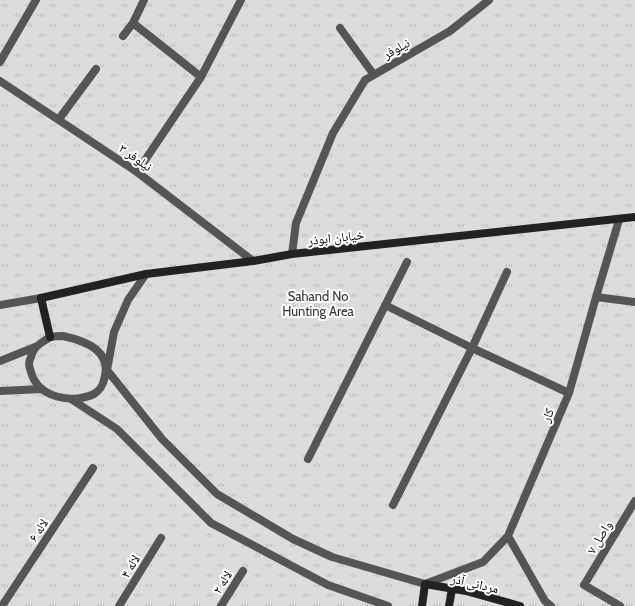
<svg xmlns="http://www.w3.org/2000/svg" width="635" height="606" font-family="Cabin,'Noto Naskh Arabic',sans-serif">
  <style>
    .grass { fill: url(#grass-tufts) }
    .lines { fill: none; stroke-linecap: round; stroke-linejoin: round }
    .minor { stroke: #555; stroke-width: 8 }
    .tertiary { stroke: #555; stroke-width: 8 }
    .secondary { stroke: #222; stroke-width: 8 }
    .labels { text-anchor: middle; dominant-baseline: central; stroke-width: 4; stroke-linejoin: round; paint-order: stroke }
    .street-label { font-size: 13px; fill: #000; stroke: #fff }
    .park-label { font-size: 13px; fill: #333; stroke: #fff }
  </style>
  <defs>
    <pattern id="grass-tufts" width="24" height="20" patternUnits="userSpaceOnUse"><rect width="24" height="20" fill="#dcdcdc"/><path d="M3 7l-1-3M5 7V3M7 7l1-3M15 17l-1-3M17 17v-4M19 17l1-3" fill="none" stroke="#bbb"/></pattern>
  </defs>
  <rect width="100%" height="100%" fill="#fff"/>
  <path class="grass" d="M 0,0 L 635,0 L 635,606 L 0,606 Z"/>
  <g class="lines">
    <path class="minor" d="M 133,23 L 201,77
      M 340,28 L 374,75
      M 123,36 L 133,23 L 144,0
      M 0,62 L 36,0
      M 0,81 L 137,172 L 253,261
      M 59,119 L 96,69
      M 137,172 L 201,77 L 241,0
      M 292,254 L 296,223 L 333,133 L 365,80 L 450,31 L 489,0
      M 596,297 L 635,302
      M 385,305 L 472,348 L 569,393
      M 308,459 L 407,262
      M 393,505 L 472,348 L 507,272
      M 508,536 L 545,601 L 551,606
      M 425,584 L 483,562 L 508,536 L 569,393 L 596,297 L 619,220
      M 2,606 L 93,468
      M 119,606 L 161,538
      M 221,606 L 243,571
      M 620,606 L 584,585 L 635,501"/>
    <path class="tertiary" d="M 146,274 L 128,300 L 114,332 L 107,370 L 162,439 L 217,494 L 293,539 L 332,557 L 425,584
      M 0,305 L 41,298
      M 63,336 C 86,341 113,351 104,380 C 103,385 99,391 94,394 C 72,404 38,398 31,372 C 29,366 28,363 31,357 C 33,350 35,347 41,343 C 44,341 48,338 51,337 C 55,336 59,336 63,336 Z
      M 0,361 L 35,347
      M 0,391 L 42,389
      M 71,399 L 117,429 L 211,523 L 328,585 L 388,606"/>
    <path class="secondary" d="M 50,337 L 41,298 L 146,274 L 253,261 L 292,254 L 635,217
      M 422,606 L 425,584 L 466,591 L 520,606
      M 449,606 L 452,589"/>
  </g>
  <g class="labels">
    <g class="street-label">
      <text transform="translate(396 48) rotate(-29)">نیلوفر</text>
      <text transform="translate(136 157) rotate(35)">نیلوفر ۳</text>
      <text transform="translate(336 237) rotate(-6)">خیابان ابوذر</text>
      <text transform="translate(547 415) rotate(-67)">کار</text>
      <text transform="translate(38 530) rotate(-57)">لاله ۶</text>
      <text transform="translate(599 537) rotate(-59)">واصل ۷</text>
      <text transform="translate(130 566) rotate(-59)">لاله ۴</text>
      <text transform="translate(222 582) rotate(-58)">لاله ۲</text>
      <text transform="translate(475 583) rotate(13)">مردانی آذر</text>
    </g>
    <g class="park-label">
      <text x="318" y="296">Sahand No<tspan x="318" dy="15">Hunting Area</tspan></text>
    </g>
  </g>
</svg>
